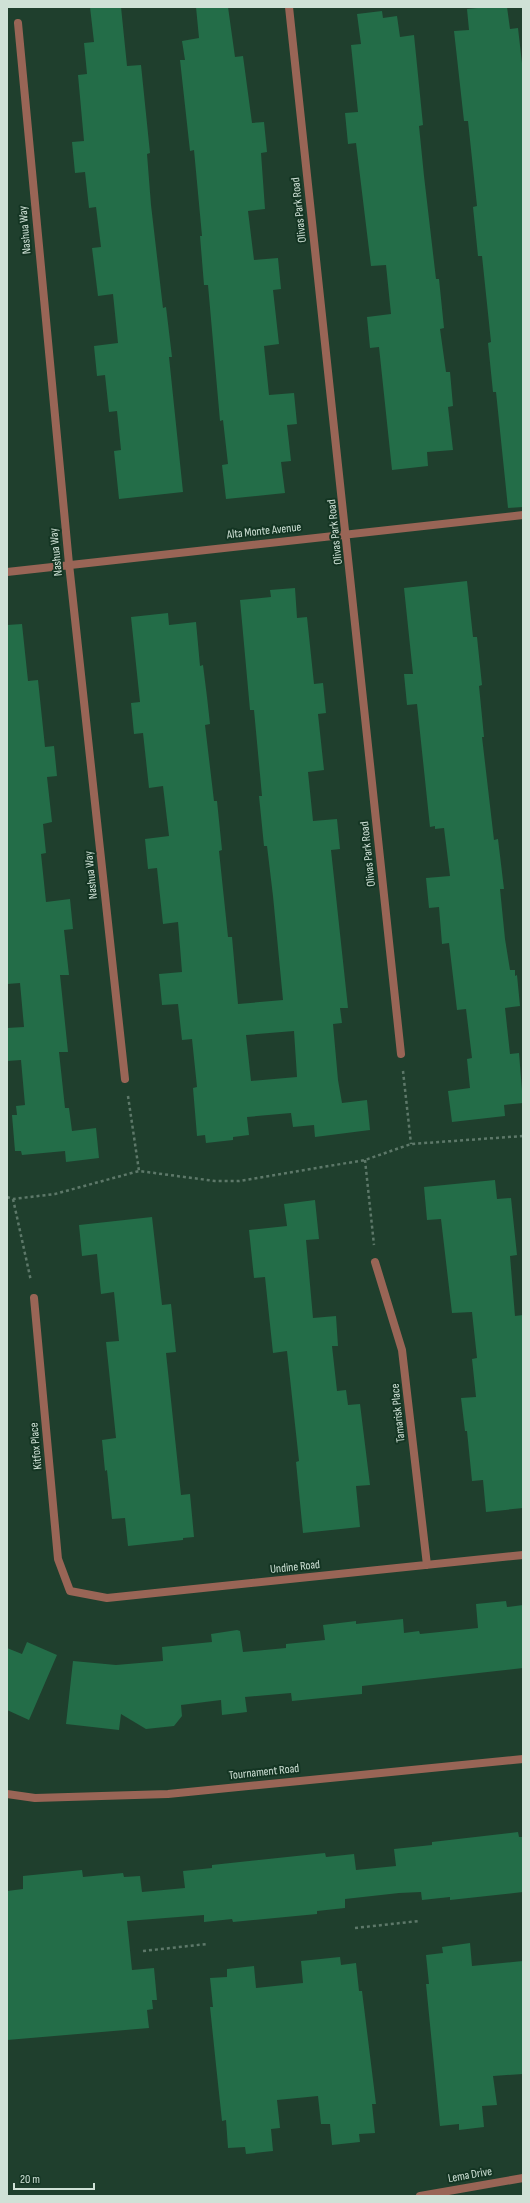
<svg xmlns="http://www.w3.org/2000/svg" width="530" height="2203" font-family="'Sofia Sans Condensed',sans-serif">
  <style>
    .building { fill: #236d48; fill-rule: evenodd }
    .lines { fill: none; stroke-linecap: round; stroke-linejoin: round }
    .path { stroke: #5d7869; stroke-width: 2.5; stroke-dasharray: 3 3; stroke-linecap: butt }
    .minor { stroke: #996556; stroke-width: 8 }
    .tertiary { stroke: #996556; stroke-width: 8 }
    .labels { text-anchor: middle; dominant-baseline: central; stroke-width: 4; stroke-linejoin: round; paint-order: stroke }
    .street-label { font-size: 12px; fill: #cfe1d6; stroke: #143523 }
  </style>
  <rect width="100%" height="100%" fill="#1f3f2d"/>
  <path class="building" d="M 90,7 L 121,7 L 127,66 L 141,65 L 150,153 L 147,154 L 151,205 L 163,308 L 166,307 L 172,357 L 169,357 L 183,492 L 119,499 L 114,451 L 121,450 L 117,411 L 109,412 L 105,375 L 97,376 L 94,346 L 118,343 L 113,294 L 98,296 L 92,248 L 101,247 L 96,207 L 89,208 L 85,172 L 75,173 L 72,142 L 84,141 L 78,75 L 87,74 L 84,43 L 94,42 Z
    M 196,7 L 228,7 L 235,57 L 243,56 L 252,123 L 264,122 L 267,152 L 261,153 L 265,209 L 248,211 L 254,260 L 278,258 L 281,289 L 273,290 L 279,344 L 264,346 L 269,395 L 294,393 L 297,424 L 287,425 L 291,461 L 281,462 L 285,493 L 226,499 L 222,465 L 228,464 L 223,420 L 220,421 L 208,285 L 204,285 L 200,236 L 202,236 L 194,150 L 190,151 L 180,60 L 185,60 L 182,41 L 199,38 Z
    M 488,7 L 507,7 L 510,29 L 518,28 L 523,72 L 523,507 L 508,508 L 496,392 L 493,392 L 488,343 L 491,342 L 482,256 L 478,256 L 473,207 L 477,206 L 468,121 L 464,121 L 454,31 L 469,30 L 467,9 Z
    M 382,11 L 383,18 L 397,16 L 400,37 L 414,35 L 423,125 L 419,126 L 424,176 L 436,279 L 439,279 L 444,328 L 440,329 L 446,372 L 450,372 L 453,406 L 448,407 L 453,450 L 427,452 L 428,466 L 392,470 L 379,347 L 370,348 L 367,317 L 391,314 L 386,265 L 371,266 L 356,143 L 348,144 L 345,113 L 358,112 L 351,45 L 361,44 L 357,14 Z
    M 467,581 L 473,637 L 477,637 L 482,685 L 479,686 L 484,737 L 482,737 L 494,840 L 498,839 L 504,889 L 500,889 L 505,939 L 510,970 L 515,970 L 515,976 L 517,975 L 520,1006 L 505,1008 L 510,1054 L 519,1053 L 523,1103 L 504,1105 L 505,1116 L 452,1122 L 448,1091 L 470,1088 L 467,1059 L 472,1058 L 466,1009 L 457,1010 L 449,943 L 442,944 L 439,907 L 429,908 L 426,878 L 450,876 L 444,828 L 435,829 L 435,826 L 430,827 L 417,704 L 407,705 L 404,674 L 413,674 L 404,588 Z
    M 295,588 L 297,618 L 307,617 L 314,684 L 323,683 L 326,713 L 318,714 L 324,770 L 308,772 L 313,821 L 337,819 L 340,849 L 331,850 L 348,1008 L 340,1008 L 342,1023 L 333,1024 L 338,1080 L 342,1103 L 367,1100 L 370,1130 L 315,1137 L 314,1125 L 293,1127 L 291,1113 L 247,1117 L 249,1135 L 233,1137 L 233,1140 L 206,1143 L 205,1135 L 197,1136 L 193,1088 L 197,1087 L 192,1039 L 182,1040 L 178,1004 L 162,1005 L 159,974 L 182,972 L 178,922 L 163,924 L 157,868 L 148,869 L 145,839 L 169,836 L 163,786 L 149,788 L 143,733 L 134,734 L 131,703 L 140,702 L 131,617 L 168,613 L 169,625 L 196,622 L 200,666 L 203,665 L 207,697 L 210,724 L 205,725 L 214,801 L 217,801 L 222,850 L 219,851 L 228,937 L 232,937 L 238,1004 L 283,1000 L 273,896 L 267,846 L 264,846 L 259,796 L 262,796 L 254,710 L 250,710 L 240,600 L 271,597 L 270,590 ZM 294,1031 L 297,1077 L 251,1081 L 246,1035 Z
    M 22,624 L 28,681 L 38,680 L 45,747 L 54,746 L 57,776 L 47,777 L 52,822 L 43,824 L 46,853 L 41,854 L 46,902 L 70,899 L 73,929 L 64,930 L 69,975 L 60,975 L 68,1052 L 59,1052 L 65,1108 L 69,1108 L 72,1131 L 96,1128 L 99,1158 L 66,1162 L 65,1151 L 22,1155 L 21,1151 L 15,1151 L 12,1115 L 17,1115 L 16,1106 L 25,1105 L 21,1060 L 7,1061 L 7,1028 L 24,1027 L 20,983 L 7,984 L 7,625 Z
    M 495,1180 L 497,1199 L 511,1198 L 517,1255 L 510,1256 L 515,1316 L 523,1315 L 523,1508 L 486,1512 L 483,1480 L 472,1481 L 467,1431 L 465,1431 L 461,1398 L 476,1397 L 472,1359 L 477,1358 L 472,1312 L 452,1313 L 441,1219 L 427,1220 L 424,1187 Z
    M 315,1200 L 319,1239 L 306,1240 L 313,1318 L 336,1316 L 338,1346 L 332,1346 L 337,1391 L 346,1390 L 348,1405 L 360,1404 L 370,1485 L 356,1486 L 360,1527 L 303,1533 L 296,1462 L 299,1461 L 287,1351 L 273,1353 L 265,1277 L 254,1278 L 249,1230 L 287,1226 L 284,1204 Z
    M 152,1217 L 162,1305 L 171,1304 L 176,1352 L 166,1353 L 181,1495 L 190,1494 L 194,1537 L 183,1538 L 183,1540 L 128,1546 L 125,1518 L 112,1519 L 107,1470 L 105,1471 L 102,1440 L 116,1438 L 106,1342 L 119,1341 L 114,1292 L 101,1294 L 97,1254 L 82,1256 L 79,1225 Z
    M 506,1601 L 507,1607 L 523,1605 L 523,1668 L 362,1686 L 362,1694 L 292,1701 L 291,1693 L 245,1697 L 247,1712 L 222,1715 L 221,1700 L 181,1705 L 182,1716 L 174,1726 L 146,1729 L 121,1714 L 119,1730 L 66,1724 L 73,1661 L 116,1665 L 163,1661 L 162,1647 L 212,1642 L 211,1634 L 237,1630 L 240,1631 L 243,1652 L 286,1648 L 286,1644 L 325,1640 L 323,1625 L 356,1621 L 356,1624 L 403,1619 L 404,1633 L 419,1631 L 420,1634 L 478,1628 L 476,1604 Z
    M 27,1642 L 57,1655 L 29,1720 L 7,1710 L 7,1648 L 22,1654 Z
    M 518,1832 L 519,1837 L 523,1837 L 523,1892 L 450,1900 L 450,1897 L 422,1900 L 421,1892 L 399,1893 L 345,1899 L 345,1908 L 317,1911 L 317,1914 L 233,1922 L 232,1919 L 204,1922 L 204,1915 L 127,1921 L 132,1970 L 154,1968 L 157,2000 L 152,2000 L 153,2009 L 147,2010 L 149,2028 L 7,2040 L 7,1891 L 23,1889 L 23,1876 L 82,1870 L 83,1877 L 123,1873 L 124,1877 L 140,1876 L 142,1892 L 185,1888 L 183,1871 L 212,1868 L 212,1865 L 325,1853 L 326,1857 L 354,1854 L 356,1870 L 396,1866 L 394,1849 L 432,1845 L 432,1842 Z
    M 470,1943 L 472,1966 L 523,1961 L 523,2074 L 493,2076 L 497,2105 L 482,2106 L 484,2127 L 459,2130 L 459,2124 L 440,2126 L 426,1984 L 429,1984 L 426,1955 L 443,1953 L 442,1947 Z
    M 340,1957 L 341,1965 L 356,1963 L 359,1991 L 362,1991 L 376,2104 L 372,2104 L 375,2133 L 359,2134 L 360,2142 L 332,2145 L 330,2124 L 321,2124 L 318,2096 L 277,2100 L 280,2128 L 271,2129 L 273,2151 L 246,2154 L 245,2147 L 228,2148 L 226,2120 L 222,2121 L 216,2065 L 210,2007 L 213,2007 L 210,1978 L 227,1977 L 227,1969 L 254,1966 L 256,1988 L 303,1983 L 301,1961 Z"/>
  <g class="lines">
    <path class="path" d="M 403,1071 L 411,1144
      M 128,1096 L 139,1171
      M 365,1160 L 374,1245
      M 7,1197 L 13,1199 L 55,1194 L 139,1171 L 215,1181 L 239,1181 L 365,1160 L 411,1144 L 523,1136
      M 13,1199 L 31,1281
      M 355,1928 L 419,1921
      M 143,1951 L 207,1944"/>
    <path class="minor" d="M 289,7 L 401,1054
      M 18,23 L 69,564 L 125,1079
      M 7,572 L 523,515
      M 375,1262 L 402,1350 L 427,1565
      M 34,1298 L 58,1559 L 70,1591 L 107,1598 L 523,1555
      M 420,2196 L 523,2178"/>
    <path class="tertiary" d="M 7,1794 L 35,1798 L 168,1794 L 523,1759"/>
  </g>
  <g class="labels">
    <g class="street-label">
      <text transform="translate(299 210) rotate(-96)">Olivas Park Road</text>
      <text transform="translate(25 230) rotate(-95)">Nashua Way</text>
      <text transform="translate(264 531) rotate(-6)">Alta Monte Avenue</text>
      <text transform="translate(335 532) rotate(-96)">Olivas Park Road</text>
      <text transform="translate(56 552) rotate(-96)">Nashua Way</text>
      <text transform="translate(368 854) rotate(-96)">Olivas Park Road</text>
      <text transform="translate(91 875) rotate(-96)">Nashua Way</text>
      <text transform="translate(398 1413) rotate(-96)">Tamarisk Place</text>
      <text transform="translate(36 1446) rotate(-95)">Kitfox Place</text>
      <text transform="translate(295 1567) rotate(-6)">Undine Road</text>
      <text transform="translate(264 1772) rotate(-6)">Tournament Road</text>
      <text transform="translate(470 2175) rotate(-10)">Lema Drive</text>
    </g>
  </g>
  <rect width="530" height="2203" fill="none" stroke="#cfe1d6" stroke-width="16"/>
  <path d="M14 2183v6h80v-6" fill="none" stroke="#cfe1d6" stroke-width="2"/>
  <text x="20" y="2183" font-size="12" fill="#cfe1d6" stroke="#143523" stroke-width="3" paint-order="stroke">20 m</text>
</svg>
